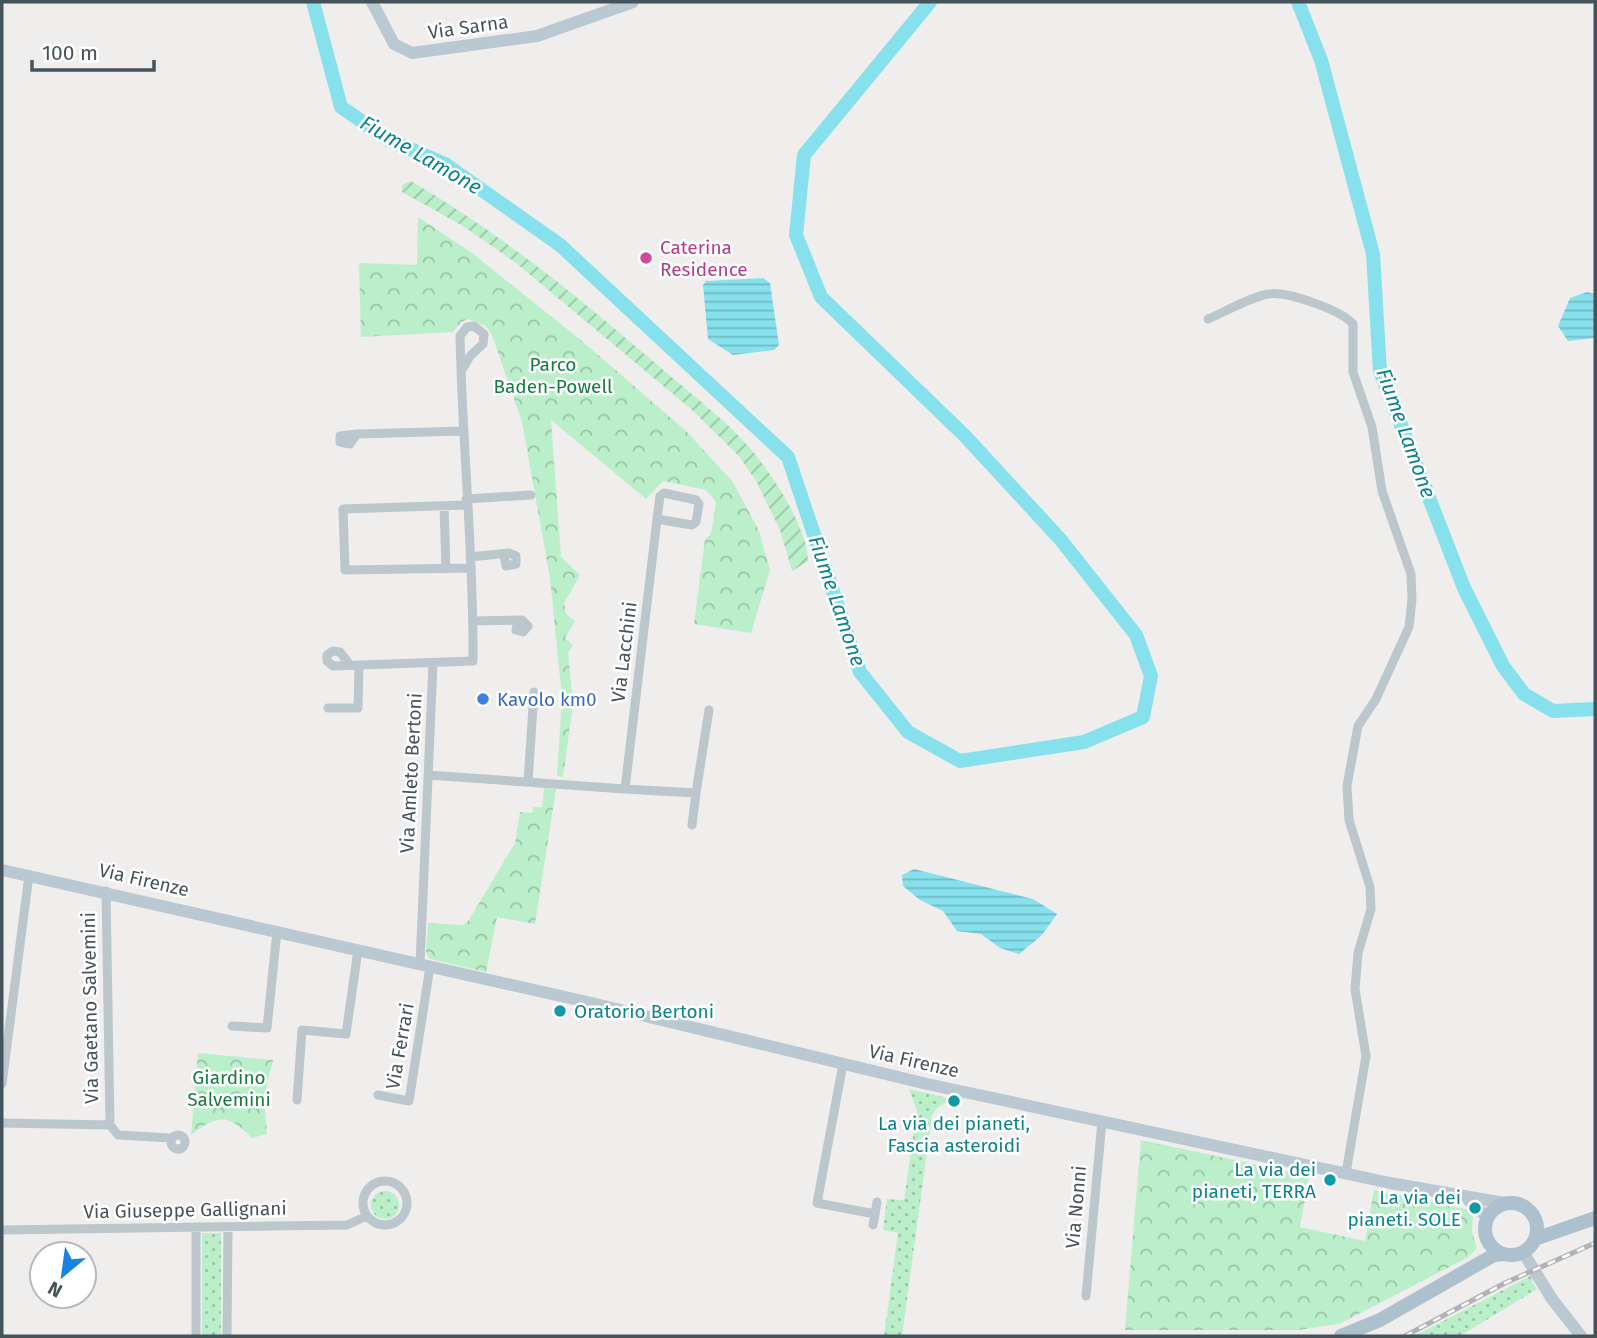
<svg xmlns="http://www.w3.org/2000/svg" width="1597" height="1338" font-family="'Fira Sans',sans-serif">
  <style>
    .grass { fill: url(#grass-dots) }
    .forest { fill: url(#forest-crowns) }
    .garden { fill: url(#garden-furrows) }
    .water { fill: url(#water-rules) }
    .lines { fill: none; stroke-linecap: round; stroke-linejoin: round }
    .river { stroke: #87e1ec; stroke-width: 14 }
    .street { stroke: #bbc6cd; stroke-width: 9 }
    .secondary { stroke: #bac8d2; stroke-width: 12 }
    .primary { stroke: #acc0cd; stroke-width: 14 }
    .rail-casing { stroke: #afb3b8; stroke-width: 5 }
    .rail { stroke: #fff; stroke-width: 2.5; stroke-dasharray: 8; stroke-linecap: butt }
    .hotel-dot { fill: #d1479c; stroke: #fff; stroke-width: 2.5 }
    .shop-dot { fill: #3f7fe0; stroke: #fff; stroke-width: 2.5 }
    .culture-dot { fill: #0f9aa8; stroke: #fff; stroke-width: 2.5 }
    .labels { text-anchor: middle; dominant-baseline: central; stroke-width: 5; stroke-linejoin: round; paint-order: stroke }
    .street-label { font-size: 19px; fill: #45535b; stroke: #fff }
    .hotel-label { font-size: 19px; fill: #b23c85; stroke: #fff; text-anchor: start }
    .park-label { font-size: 19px; fill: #167c3f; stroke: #fff }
    .shop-label { font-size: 19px; fill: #366cbe; stroke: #fff; text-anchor: start }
    .culture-label { font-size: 19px; fill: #0d838f; stroke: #fff; text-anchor: end }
    .water-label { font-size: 21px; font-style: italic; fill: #0c8291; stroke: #fff }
  </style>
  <defs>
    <pattern id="grass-dots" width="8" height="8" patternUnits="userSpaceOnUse" patternTransform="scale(1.75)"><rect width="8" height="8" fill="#baefca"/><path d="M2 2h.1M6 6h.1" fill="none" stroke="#99c4a7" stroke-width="1.8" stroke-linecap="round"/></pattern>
    <pattern id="forest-crowns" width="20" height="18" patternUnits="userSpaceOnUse" patternTransform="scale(1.75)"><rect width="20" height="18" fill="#baefca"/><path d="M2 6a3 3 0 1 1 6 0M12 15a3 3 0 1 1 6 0" fill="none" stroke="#99c4a7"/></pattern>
    <pattern id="garden-furrows" width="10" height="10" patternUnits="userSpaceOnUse" patternTransform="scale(1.75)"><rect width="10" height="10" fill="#baefca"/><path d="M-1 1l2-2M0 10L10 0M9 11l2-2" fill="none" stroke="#99c4a7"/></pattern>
    <pattern id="water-rules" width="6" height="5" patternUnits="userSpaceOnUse" patternTransform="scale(1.75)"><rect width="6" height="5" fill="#87e1ec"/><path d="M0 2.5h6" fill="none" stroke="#70b9c2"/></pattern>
  </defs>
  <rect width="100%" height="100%" fill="#f0eded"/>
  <path class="grass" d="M 909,1089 L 952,1099 L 938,1107 L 932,1115 L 902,1336 L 884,1336 L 898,1233 L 883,1230 L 887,1199 L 904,1200 L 917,1111 Z
    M371 1205a14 14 0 1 1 28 0a14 14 0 1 1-28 0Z
    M 202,1233 L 221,1233 L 221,1336 L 202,1336 Z
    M 1534,1274 L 1532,1282 L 1537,1289 L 1460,1336 L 1414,1336 Z"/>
  <path class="forest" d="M 418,217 L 472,253 L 582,341 L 686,431 L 733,482 L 759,531 L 770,570 L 751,633 L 694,624 L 705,539 L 711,534 L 716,502 L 706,490 L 663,481 L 646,499 L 551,420 L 561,557 L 580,575 L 564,603 L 566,614 L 575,621 L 565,638 L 573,645 L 568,653 L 573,705 L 563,777 L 557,776 L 562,698 L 550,578 L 522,422 L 492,335 L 486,326 L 468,319 L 461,322 L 453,332 L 361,337 L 359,263 L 417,265 Z
    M 544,788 L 556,789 L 535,924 L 497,917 L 486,972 L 430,959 L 426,953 L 428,923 L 463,925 L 469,920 L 515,843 L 520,812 L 532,813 L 533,807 L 542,807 Z
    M 198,1053 L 273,1060 L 264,1097 L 267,1134 L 252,1138 C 228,1114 218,1114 191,1135 Z
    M 1141,1140 L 1309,1176 L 1300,1227 L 1365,1241 L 1374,1190 L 1469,1210 L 1473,1214 L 1472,1232 L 1477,1248 L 1467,1258 L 1339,1324 L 1298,1330 L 1125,1330 Z"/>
  <path class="garden" d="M 411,181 C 506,237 578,297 661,368 C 693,396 732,424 758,458 C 778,484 807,529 808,561 L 792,571 L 780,530 L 756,481 L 739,456 L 692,410 L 516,263 L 463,226 L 402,192 L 402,185 Z"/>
  <path class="water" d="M 763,278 L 770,283 L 779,345 L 774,350 L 733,355 L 708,339 L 703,285 L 706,281 Z
    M 1587,292 L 1595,294 L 1595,338 L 1568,341 L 1558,326 L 1570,298 Z
    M 914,869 L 1033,899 L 1057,914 L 1042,935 L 1019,954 L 1000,948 L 981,934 L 957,931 L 943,911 L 920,900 L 903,886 L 902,875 Z"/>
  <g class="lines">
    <path class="river" d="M 313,2 L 341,107 L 389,140 L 445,164 L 560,245 L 788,457 L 860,672 L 908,732 L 960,761 L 1084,742 L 1143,717 L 1151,676 L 1136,635 L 1060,539 L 965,436 L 821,297 L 796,235 L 804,155 L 930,2
      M 1298,2 L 1321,60 L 1373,254 L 1380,371 L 1464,588 L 1503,666 L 1524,694 L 1553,711 L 1595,709"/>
    <path class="street" d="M 1208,319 C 1227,311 1248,298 1268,294 C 1287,291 1341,310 1353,324 L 1353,372 L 1372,427 L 1382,491 L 1411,574 L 1412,599 L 1409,627 L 1376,699 L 1358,726 L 1347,786 L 1349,820 L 1370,887 L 1371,909 L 1358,953 L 1355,989 L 1366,1056 L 1346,1173
      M 357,434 L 350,444 L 340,442 L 340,436 L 357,434 L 464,431
      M 466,499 L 531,495
      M 466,505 L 343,509 L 345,570 L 470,568
      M 444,506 L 446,569
      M 470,557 L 509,553 L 516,556 L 516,564 L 506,566 L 504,555
      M 473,621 L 522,620 L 528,626 L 523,632 L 516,630 L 518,621
      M 350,665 L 340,652 L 333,651 L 327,655 L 327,661 L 333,666 L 473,661 C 474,553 462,444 460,336 L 467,327 L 474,326 L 484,334 L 483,344 L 470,356 L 462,370
      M 328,708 L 358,708 L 359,665
      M 428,775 L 625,789 L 657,519 L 660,496 L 664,493 L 696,500 L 699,504 L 696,522 L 692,525 L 657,519
      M 528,782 L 534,692
      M 625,789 L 696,793 L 692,825
      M 696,793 L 709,710
      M 420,964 L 433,663
      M 232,1026 L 267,1028 L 277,931
      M 843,1064 L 817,1203 L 875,1214 L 877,1202
      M 2,1084 L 29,875
      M 378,1095 L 409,1101 L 430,967
      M 297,1100 L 302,1030 L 346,1034 L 358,950
      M 2,1123 L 110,1125 L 106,891
      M 110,1125 L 118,1135 L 171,1138
      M171 1142a7 7 0 1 1 14 0a7 7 0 1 1-14 0Z
      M363 1203a22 22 0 1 1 44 0a22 22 0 1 1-44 0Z
      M 873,1225 L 875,1214
      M 196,1227 L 196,1336
      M 2,1230 L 347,1225 L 367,1216
      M 1086,1296 L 1102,1121
      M 227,1336 L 228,1228"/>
    <path class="secondary" d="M 372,2 L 394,44 L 412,53 L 537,36 L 633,2
      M 2,870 L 583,1001 L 927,1084 L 1390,1183 L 1504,1203
      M 1469,1201 L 1487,1217
      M 1523,1252 L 1552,1299 L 1581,1336"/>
    <path class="primary" d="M1485 1229a26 26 0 1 1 52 0a26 26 0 1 1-52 0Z
      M 1535,1239 L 1595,1218
      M 1341,1336 L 1380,1320 L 1494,1255 L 1503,1254"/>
    <g class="rail-casing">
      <path id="rail" d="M 1405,1336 L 1505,1283 L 1595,1243"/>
    </g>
    <use href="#rail" class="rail"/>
  </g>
  <circle class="hotel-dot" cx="646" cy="258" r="7"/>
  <circle class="shop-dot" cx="483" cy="699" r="7"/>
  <g class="culture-dot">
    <circle cx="560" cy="1011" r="7"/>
    <circle cx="954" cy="1101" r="7"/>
    <circle cx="1330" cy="1180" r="7"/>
    <circle cx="1475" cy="1208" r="7"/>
  </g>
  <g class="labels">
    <g class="street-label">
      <text transform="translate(468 27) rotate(-8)">Via Sarna</text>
      <text transform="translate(624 652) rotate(-83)">Via Lacchini</text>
      <text transform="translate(411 773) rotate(-87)">Via Amleto Bertoni</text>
      <text transform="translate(144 880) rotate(13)">Via Firenze</text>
      <text transform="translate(90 1008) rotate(-91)">Via Gaetano Salvemini</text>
      <text transform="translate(400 1046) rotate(-80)">Via Ferrari</text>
      <text transform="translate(914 1061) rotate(13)">Via Firenze</text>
      <text transform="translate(1076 1207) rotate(-85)">Via Nonni</text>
      <text transform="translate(185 1210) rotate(-1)">Via Giuseppe Gallignani</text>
    </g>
    <g class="hotel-label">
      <text x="660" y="247">Caterina<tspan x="660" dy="22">Residence</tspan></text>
    </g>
    <g class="park-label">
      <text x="553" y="364">Parco<tspan x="553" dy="22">Baden-Powell</tspan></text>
      <text x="229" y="1077">Giardino<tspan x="229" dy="22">Salvemini</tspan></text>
    </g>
    <g class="shop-label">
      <text x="497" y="699">Kavolo km0</text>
    </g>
    <g class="culture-label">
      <text x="574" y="1011" text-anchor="start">Oratorio Bertoni</text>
      <text x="954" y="1123" text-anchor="middle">La via dei pianeti,<tspan x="954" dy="22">Fascia asteroidi</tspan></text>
      <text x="1316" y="1169">La via dei<tspan x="1316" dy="22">pianeti, TERRA</tspan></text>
      <text x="1461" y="1197">La via dei<tspan x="1461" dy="22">pianeti. SOLE</tspan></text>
    </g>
    <g class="water-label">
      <text transform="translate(421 155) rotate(30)">Fiume Lamone</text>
      <text transform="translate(1406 433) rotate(70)">Fiume Lamone</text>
      <text transform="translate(837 601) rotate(71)">Fiume Lamone</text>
    </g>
  </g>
  <rect width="1597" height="1338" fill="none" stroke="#45535b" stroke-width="7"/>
  <g transform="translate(63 1275) rotate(209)"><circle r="33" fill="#ffffff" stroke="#b5babd" stroke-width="2"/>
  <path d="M0-5L12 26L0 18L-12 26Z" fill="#1782e0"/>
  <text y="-10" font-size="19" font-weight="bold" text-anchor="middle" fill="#45535b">N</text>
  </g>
  <path d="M32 60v10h122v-10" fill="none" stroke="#45535b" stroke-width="3.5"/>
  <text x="42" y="60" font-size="21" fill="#45535b" stroke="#ffffff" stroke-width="5" paint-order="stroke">100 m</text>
</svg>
